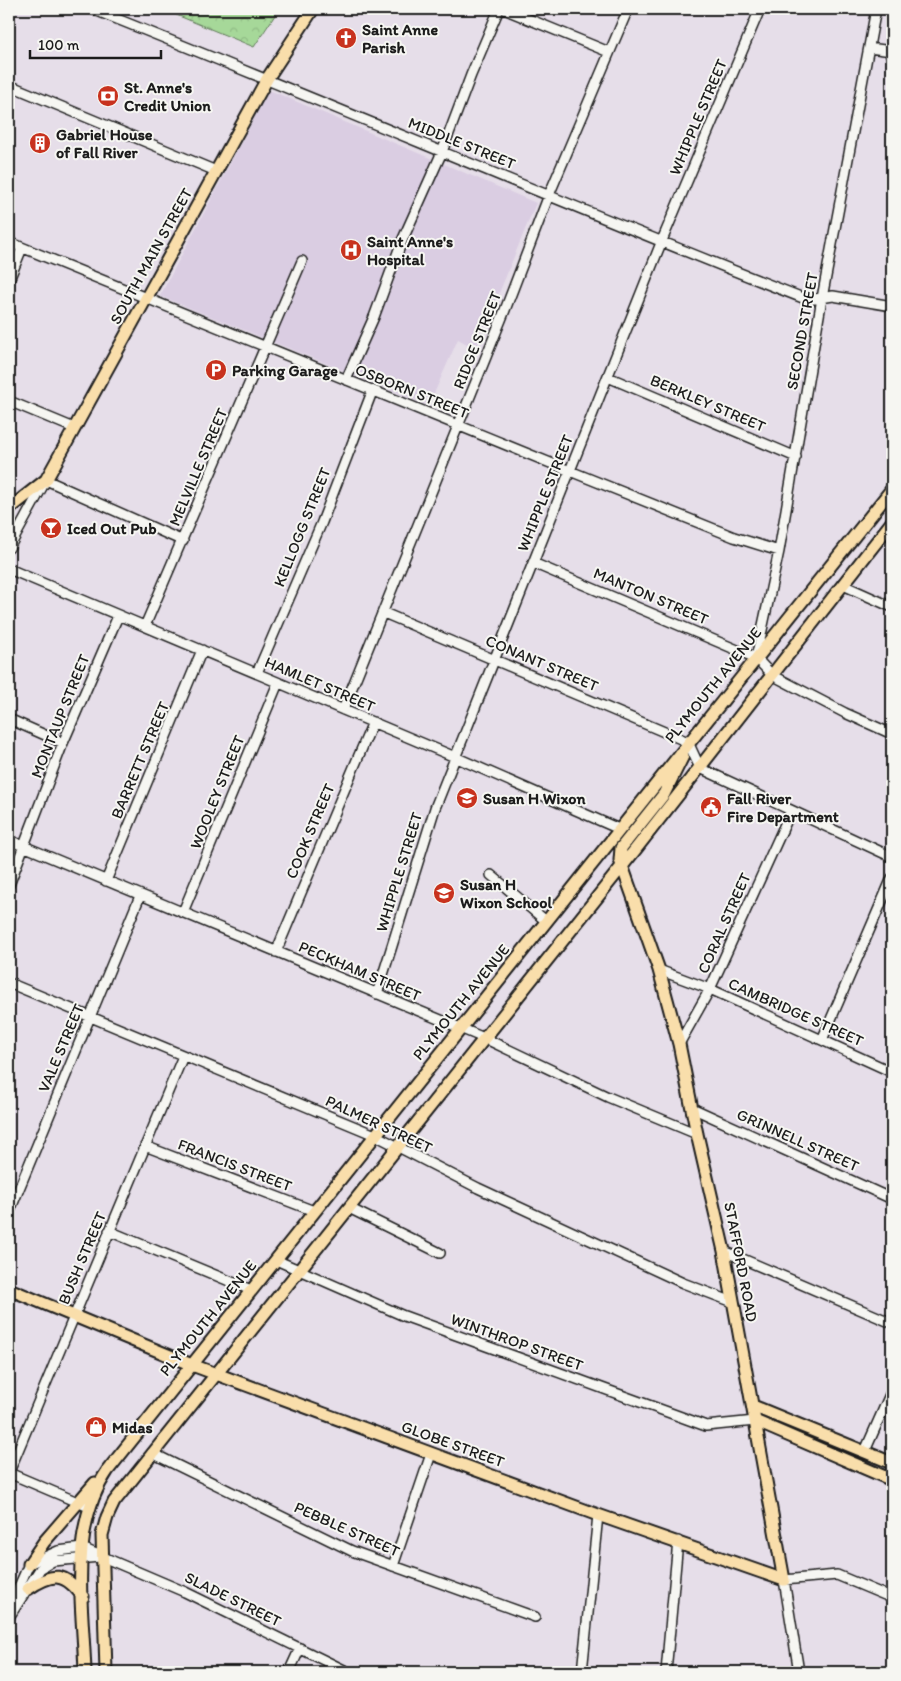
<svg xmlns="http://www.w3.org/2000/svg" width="901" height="1681" font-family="Itim,sans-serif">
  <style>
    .built { fill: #dacde2 }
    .park { fill: url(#park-crowns); stroke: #617a5a }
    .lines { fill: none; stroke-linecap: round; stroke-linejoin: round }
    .minor-casing { stroke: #1c1c1c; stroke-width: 12 }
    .major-casing { stroke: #1c1c1c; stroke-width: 15 }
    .minor { stroke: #f6f6f2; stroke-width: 9 }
    .major { stroke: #f9deab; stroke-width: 11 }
    .labels { text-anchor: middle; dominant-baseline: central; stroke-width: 4; stroke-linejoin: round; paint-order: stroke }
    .poi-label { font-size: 16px; font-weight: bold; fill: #1c1c1c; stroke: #f6f6f2; text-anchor: start }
    .street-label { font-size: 16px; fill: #1c1c1c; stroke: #f6f6f2 }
  </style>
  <defs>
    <pattern id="park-crowns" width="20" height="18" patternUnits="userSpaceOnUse" patternTransform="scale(1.25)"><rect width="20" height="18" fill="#a6d899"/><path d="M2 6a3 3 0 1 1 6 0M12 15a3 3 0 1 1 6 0" fill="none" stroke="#8eb983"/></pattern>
  </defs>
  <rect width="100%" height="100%" fill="#e6dee9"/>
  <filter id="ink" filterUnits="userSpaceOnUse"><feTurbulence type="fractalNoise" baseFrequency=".02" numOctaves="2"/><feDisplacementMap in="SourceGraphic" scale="10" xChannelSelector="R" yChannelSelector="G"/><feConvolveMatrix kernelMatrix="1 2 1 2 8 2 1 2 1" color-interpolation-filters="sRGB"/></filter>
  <g filter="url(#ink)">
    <path class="built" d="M 269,90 L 536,203 L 476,349 L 458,339 L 429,405 L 160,296 Z"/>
    <path class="park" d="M 162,9 L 279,9 L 254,47 Z"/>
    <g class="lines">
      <g class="minor-casing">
        <path id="minor" d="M 92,9 C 331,104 568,206 808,300 L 833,296 L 892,306
          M 504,9 L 609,52
          M 869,48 L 892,51
          M 9,85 L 216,171
          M 9,242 L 570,471 L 734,537 L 779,551
          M 9,280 L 22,248
          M 608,377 L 796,457
          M 346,380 L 374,317 L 402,241 L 442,152 L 471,75 L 499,9
          M 9,401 L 74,428
          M 9,548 L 46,480 L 183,541
          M 533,563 L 756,658 L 772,675 L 845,713 L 892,734
          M 9,569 L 455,757 L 619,829
          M 843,585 L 892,607
          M 384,613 L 688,742 L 700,768 L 892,857
          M 145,626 L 302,261
          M 756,658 L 779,551 L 822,298 L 876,9
          M 257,673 L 322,522 L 372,392
          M 343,710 L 505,310 L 549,195 L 628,9
          M 9,719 L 63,743
          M 9,840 L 484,1038 L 608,1097 L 697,1134
          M 491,875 L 546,921
          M 106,881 L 202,650
          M 9,885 L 63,743 L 118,616
          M 183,912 L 278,683
          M 276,952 L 373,722
          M 659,970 L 710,989 L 892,1072
          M 9,983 L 375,1135 L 478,1188 L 683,1283 L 733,1302
          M 377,994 L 435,808 L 661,243 L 760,9
          M 822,1040 L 892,878
          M 679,1044 L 710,989 L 791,811
          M 692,1108 L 892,1199
          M 145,1146 L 314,1211
          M 349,1208 L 440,1253
          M 9,1213 L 140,896
          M 109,1231 L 251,1290
          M 724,1251 L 892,1323
          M 276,1260 L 404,1316 L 706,1426 L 755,1421
          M 865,1451 L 892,1390
          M 152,1453 L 352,1551 L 535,1617
          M 9,1472 L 183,1056
          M 9,1473 L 89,1507
          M 393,1566 L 431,1454
          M 9,1609 L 29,1564 L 58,1551 L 82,1548 L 185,1592 L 348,1672
          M 9,1617 L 40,1569 L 53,1561 L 100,1557
          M 289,1672 L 300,1648
          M 582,1672 L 598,1515
          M 666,1672 L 678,1541
          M 799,1672 L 784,1580 L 837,1575 L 892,1598"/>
      </g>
      <g class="major-casing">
        <path id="major" d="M 9,509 L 46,480 L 267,79 L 313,9
          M 683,756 L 664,794 L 621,848 L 620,860 L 659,970 L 679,1044 L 697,1134 L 724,1251 L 784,1580
          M 9,1289 L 192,1365 L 598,1515 L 784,1580
          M 753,1406 L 892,1463
          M 755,1421 L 892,1480
          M 29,1564 L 44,1542 L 95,1483
          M 28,1589 C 53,1572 65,1572 83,1597
          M 85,1672 C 83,1606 68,1528 108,1470 L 892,489
          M 106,1672 L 102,1535 L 107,1517 L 114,1502 L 635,850 L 892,522"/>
      </g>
      <use href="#minor" class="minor"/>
      <use href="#major" class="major"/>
    </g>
  </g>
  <defs>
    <g id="church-disc" transform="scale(1.125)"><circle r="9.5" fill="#c8321e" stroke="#f6f6f2"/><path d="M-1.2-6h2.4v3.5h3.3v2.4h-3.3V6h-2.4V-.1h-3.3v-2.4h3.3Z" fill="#fff"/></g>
    <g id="bank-disc" transform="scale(1.125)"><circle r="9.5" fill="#c8321e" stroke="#f6f6f2"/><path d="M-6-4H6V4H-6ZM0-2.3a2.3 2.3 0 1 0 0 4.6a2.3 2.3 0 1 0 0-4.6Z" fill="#fff"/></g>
    <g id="building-disc" transform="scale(1.125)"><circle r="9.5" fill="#c8321e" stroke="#f6f6f2"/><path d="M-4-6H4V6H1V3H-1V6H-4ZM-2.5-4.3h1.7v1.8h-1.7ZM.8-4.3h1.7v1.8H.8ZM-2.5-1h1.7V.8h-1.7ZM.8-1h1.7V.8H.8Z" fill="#fff"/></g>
    <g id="hospital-disc" transform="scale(1.125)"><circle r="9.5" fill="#c8321e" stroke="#f6f6f2"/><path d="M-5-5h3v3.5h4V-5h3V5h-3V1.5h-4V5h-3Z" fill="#fff"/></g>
    <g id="parking-disc" transform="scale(1.125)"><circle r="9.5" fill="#c8321e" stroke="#f6f6f2"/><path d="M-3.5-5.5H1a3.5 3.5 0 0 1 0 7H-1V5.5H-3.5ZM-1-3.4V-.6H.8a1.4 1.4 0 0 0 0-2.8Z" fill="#fff"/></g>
    <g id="bar-disc" transform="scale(1.125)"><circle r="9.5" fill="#c8321e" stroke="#f6f6f2"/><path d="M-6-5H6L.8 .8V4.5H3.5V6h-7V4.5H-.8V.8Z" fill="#fff"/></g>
    <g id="school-disc" transform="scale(1.125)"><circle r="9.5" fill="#c8321e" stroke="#f6f6f2"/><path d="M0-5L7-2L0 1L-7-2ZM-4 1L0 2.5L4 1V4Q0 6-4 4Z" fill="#fff"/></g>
    <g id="civic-disc" transform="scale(1.125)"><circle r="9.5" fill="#c8321e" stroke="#f6f6f2"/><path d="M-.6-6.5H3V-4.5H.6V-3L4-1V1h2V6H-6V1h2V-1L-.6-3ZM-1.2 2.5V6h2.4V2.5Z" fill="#fff"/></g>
    <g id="shop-disc" transform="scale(1.125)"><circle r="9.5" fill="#c8321e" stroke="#f6f6f2"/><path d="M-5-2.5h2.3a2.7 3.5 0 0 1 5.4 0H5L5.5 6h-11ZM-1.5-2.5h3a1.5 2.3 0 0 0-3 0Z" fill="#fff"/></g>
  </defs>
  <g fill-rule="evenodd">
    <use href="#church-disc" x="346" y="38"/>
    <use href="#bank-disc" x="108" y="96"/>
    <use href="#building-disc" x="40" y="143"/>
    <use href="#hospital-disc" x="351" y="250"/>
    <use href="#parking-disc" x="216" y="370"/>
    <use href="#bar-disc" x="51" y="528"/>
    <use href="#school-disc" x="467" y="798"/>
    <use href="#civic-disc" x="711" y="807"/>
    <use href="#school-disc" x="444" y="893"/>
    <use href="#shop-disc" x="96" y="1427"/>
  </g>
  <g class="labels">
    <g class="poi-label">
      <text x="362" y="29">Saint Anne<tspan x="362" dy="18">Parish</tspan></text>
      <text x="124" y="87">St. Anne's<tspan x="124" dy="18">Credit Union</tspan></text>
      <text x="56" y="134">Gabriel House<tspan x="56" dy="18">of Fall River</tspan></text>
      <text x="367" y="241">Saint Anne's<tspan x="367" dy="18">Hospital</tspan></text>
      <text x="232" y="370">Parking Garage</text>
      <text x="67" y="528">Iced Out Pub</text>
      <text x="483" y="798">Susan H Wixon</text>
      <text x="727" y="798">Fall River<tspan x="727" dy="18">Fire Department</tspan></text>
      <text x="460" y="884">Susan H<tspan x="460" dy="18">Wixon School</tspan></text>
      <text x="112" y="1427">Midas</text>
    </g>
    <g class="street-label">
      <text transform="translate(698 117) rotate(-67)">WHIPPLE STREET</text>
      <text transform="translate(462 143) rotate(22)">MIDDLE STREET</text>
      <text transform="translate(151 256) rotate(-61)">SOUTH MAIN STREET</text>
      <text transform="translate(802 331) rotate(-80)">SECOND STREET</text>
      <text transform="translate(477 340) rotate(-68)">RIDGE STREET</text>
      <text transform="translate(412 391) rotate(22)">OSBORN STREET</text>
      <text transform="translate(708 403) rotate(23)">BERKLEY STREET</text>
      <text transform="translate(198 467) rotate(-67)">MELVILLE STREET</text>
      <text transform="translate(545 493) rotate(-68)">WHIPPLE STREET</text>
      <text transform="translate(302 527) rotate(-68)">KELLOGG STREET</text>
      <text transform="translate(651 596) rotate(23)">MANTON STREET</text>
      <text transform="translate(542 663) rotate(23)">CONANT STREET</text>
      <text transform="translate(320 684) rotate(23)">HAMLET STREET</text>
      <text transform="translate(713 685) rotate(-51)">PLYMOUTH AVENUE</text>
      <text transform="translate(60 716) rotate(-68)">MONTAUP STREET</text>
      <text transform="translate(140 760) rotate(-67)">BARRETT STREET</text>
      <text transform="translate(217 792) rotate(-68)">WOOLEY STREET</text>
      <text transform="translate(310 831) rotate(-67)">COOK STREET</text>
      <text transform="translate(399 872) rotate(-73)">WHIPPLE STREET</text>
      <text transform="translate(724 923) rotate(-66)">CORAL STREET</text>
      <text transform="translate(360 971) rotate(23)">PECKHAM STREET</text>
      <text transform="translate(461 1002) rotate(-51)">PLYMOUTH AVENUE</text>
      <text transform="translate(796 1012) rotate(24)">CAMBRIDGE STREET</text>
      <text transform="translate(61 1048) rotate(-67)">VALE STREET</text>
      <text transform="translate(379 1124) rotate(25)">PALMER STREET</text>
      <text transform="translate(798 1140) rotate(24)">GRINNELL STREET</text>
      <text transform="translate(235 1165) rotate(21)">FRANCIS STREET</text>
      <text transform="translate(82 1258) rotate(-67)">BUSH STREET</text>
      <text transform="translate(741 1262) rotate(79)">STAFFORD ROAD</text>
      <text transform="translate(208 1318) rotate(-51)">PLYMOUTH AVENUE</text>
      <text transform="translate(517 1342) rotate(20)">WINTHROP STREET</text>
      <text transform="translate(453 1444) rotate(20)">GLOBE STREET</text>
      <text transform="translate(347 1529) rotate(24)">PEBBLE STREET</text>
      <text transform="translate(233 1599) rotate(26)">SLADE STREET</text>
    </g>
  </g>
  <rect width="901" height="1681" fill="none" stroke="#f6f6f2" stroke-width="30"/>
  <rect x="15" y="15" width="871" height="1651" fill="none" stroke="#1c1c1c" stroke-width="2" filter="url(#ink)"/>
  <path d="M30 50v8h131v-8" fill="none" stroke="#1c1c1c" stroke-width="2.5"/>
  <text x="38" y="50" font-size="15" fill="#1c1c1c" stroke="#f6f6f2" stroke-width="4" paint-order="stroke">100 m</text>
</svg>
